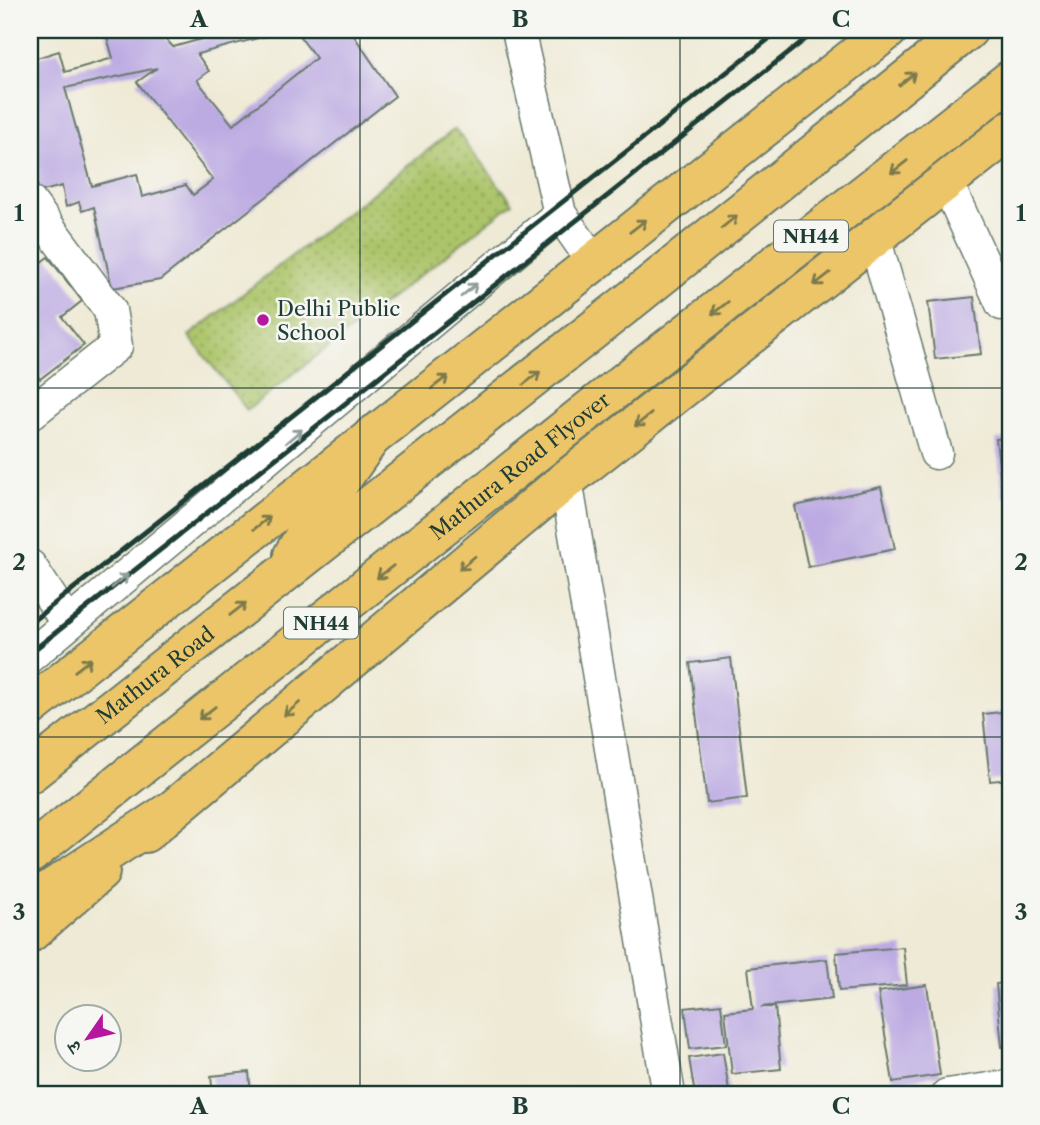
<svg xmlns="http://www.w3.org/2000/svg" width="1040" height="1125" font-family="'Libre Caslon Text','Noto Serif Devanagari',serif">
  <style>
    .garden { fill: url(#garden-dots); stroke: #66804e; stroke-width: 2 }
    .building { fill: #bcaae2; fill-rule: evenodd }
    .lines { fill: none; stroke-linecap: round; stroke-linejoin: round }
    .minor-casing { stroke: #687a6c; stroke-width: 35 }
    .major-casing { stroke: #687a6c; stroke-width: 42 }
    .highway-casing { stroke: #687a6c; stroke-width: 42 }
    .minor { stroke: #fff; stroke-width: 32 }
    .major { stroke: #edc569; stroke-width: 38 }
    .highway { stroke: #edc569; stroke-width: 38 }
    .rail { stroke: #1f3d34; stroke-width: 5 }
    .oneway { stroke: #7c7a4c }
    .oneway2 { stroke: #8f9e9a }
    .grid { fill: none; stroke: #1f3d34; stroke-width: 2; stroke-opacity: 0.55 }
    .poi-dot { fill: #b5179e; stroke: #f6f6f2; stroke-width: 2.5 }
    .labels { text-anchor: middle; dominant-baseline: central; stroke-width: 5; stroke-linejoin: round; paint-order: stroke }
    .shield { fill: #f6f6f2; stroke: #60746d; stroke-width: 2 }
    .shield-label { font-size: 19px; font-weight: bold; fill: #1f3d34 }
    .poi-label { font-size: 21px; fill: #1f3d34; stroke: #f6f6f2; text-anchor: start }
    .street-label { font-size: 21px; fill: #1f3d34; stroke: #f6f6f2 }
    .neatline { fill: none; stroke: #1f3d34; stroke-width: 2.5 }
    .grid-label { font-size: 23px; text-anchor: middle; font-weight: bold; fill: #1f3d34 }
  </style>
  <defs>
    <pattern id="garden-dots" width="8" height="8" patternUnits="userSpaceOnUse" patternTransform="scale(1.75)"><rect width="8" height="8" fill="#acc469"/><path d="M2 2h.1M6 6h.1" fill="none" stroke="#8ba057" stroke-width="1.8" stroke-linecap="round"/></pattern>
  </defs>
  <rect width="100%" height="100%" fill="#f6f6f2"/>
  <filter id="ink" filterUnits="userSpaceOnUse"><feTurbulence type="fractalNoise" baseFrequency=".0143" numOctaves="2"/><feDisplacementMap in="SourceGraphic" scale="14" xChannelSelector="R" yChannelSelector="G"/><feConvolveMatrix kernelMatrix="1 2 1 2 8 2 1 2 1" color-interpolation-filters="sRGB"/></filter>
  <filter id="wash" filterUnits="userSpaceOnUse"><feTurbulence type="fractalNoise" baseFrequency=".00686" numOctaves="4" result="noise"/><feDisplacementMap in="SourceGraphic" scale="28" xChannelSelector="R" yChannelSelector="G"/><feGaussianBlur stdDeviation="1.57" result="paint"/><feColorMatrix in="noise" values="0 0 0 0 0 0 0 0 0 0 0 0 0 0 0 0 0 1.4 0 .05"/><feComposite in="paint" operator="in"/></filter>
  <g filter="url(#wash)">
    <rect width="100%" height="100%" fill="#efead5"/>
    <path class="garden" d="M 455,129 L 513,203 L 247,410 L 189,336 Z"/>
    <g id="blocks">
      <path class="building" d="M 105,30 L 158,30 L 173,47 L 234,30 L 289,30 L 197,54 L 209,71 L 197,80 L 233,125 L 316,58 L 295,30 L 350,30 L 395,96 L 160,280 L 112,288 L 94,207 L 82,211 L 79,202 L 66,207 L 62,186 L 39,192 L 30,160 L 30,60 L 59,51 L 65,72 L 113,58 ZM 157,68 L 137,82 L 213,180 L 193,195 L 186,185 L 142,197 L 137,174 L 92,186 L 65,88 Z
        M 48,257 L 82,301 L 62,317 L 84,345 L 40,379 L 30,367 L 30,264 L 33,268 Z
        M 974,297 L 981,354 L 935,359 L 928,302 Z
        M 1010,438 L 1010,496 L 1003,497 L 996,439 Z
        M 881,487 L 895,549 L 808,567 L 795,506 Z
        M 731,658 L 747,798 L 707,803 L 690,663 Z
        M 1010,711 L 1010,779 L 990,781 L 983,714 Z
        M 903,947 L 907,985 L 839,991 L 836,953 Z
        M 827,959 L 832,999 L 761,1007 L 775,1007 L 781,1069 L 732,1074 L 725,1012 L 753,1009 L 748,968 Z
        M 1010,982 L 1010,1046 L 1002,1047 L 996,984 Z
        M 927,985 L 940,1075 L 893,1082 L 878,992 Z
        M 721,1004 L 726,1045 L 690,1049 L 685,1008 Z
        M 723,1053 L 729,1090 L 695,1095 L 689,1058 Z
        M 249,1072 L 251,1095 L 213,1095 L 211,1076 Z"/>
    </g>
  </g>
  <g filter="url(#ink)">
    <use href="#blocks" fill-opacity="0" stroke="#687a6c" stroke-width="2"/>
    <g class="lines">
      <g class="minor-casing">
        <path id="minor" d="M 518,30 L 560,214 L 593,261
          M 946,181 L 1002,304
          M 30,202 L 110,310 L 116,346 L 30,414
          M 874,237 L 936,453
          M 566,480 L 669,1095
          M 30,566 L 68,624
          M 30,656 L 560,214
          M 947,1095 L 1010,1086"/>
      </g>
      <g class="major-casing">
        <path id="major" d="M 30,707 L 888,30
          M 145,833 L 566,480 L 1010,131
          M 30,933 L 100,872"/>
      </g>
      <g class="highway-casing">
        <g id="highway">
          <path d="M 293,555 L 322,507 L 373,435"/>
          <path id="s1" d="M 30,773 L 625,305 L 968,30"/>
          <path id="s2" d="M 30,854 L 612,392 L 1010,80"/>
          <path d="M 30,903 L 169,812"/>
        </g>
      </g>
      <use href="#minor" class="minor"/>
      <use href="#major" class="major"/>
      <use href="#highway" class="highway"/>
      <path class="rail" d="M 30,623 L 780,30
        M 30,653 L 817,30"/>
    </g>
    <defs><path id="oneway-shaft" d="M-6 0H5M1.5-3L5.5 0L1.5 3" fill="none" stroke-width="1.6" stroke-linecap="round" stroke-linejoin="round" transform="scale(1.75)"/></defs>
    <g class="oneway">
      <use href="#oneway-shaft" transform="translate(907 79) rotate(-39)"/>
      <use href="#oneway-shaft" transform="translate(899 167) rotate(142)"/>
      <use href="#oneway-shaft" transform="translate(729 222) rotate(-39)"/>
      <use href="#oneway-shaft" transform="translate(638 226) rotate(-38)"/>
      <use href="#oneway-shaft" transform="translate(822 279) rotate(142)"/>
      <use href="#oneway-shaft" transform="translate(720 308) rotate(142)"/>
      <use href="#oneway-shaft" transform="translate(532 378) rotate(-38)"/>
      <use href="#oneway-shaft" transform="translate(440 382) rotate(-38)"/>
      <use href="#oneway-shaft" transform="translate(643 420) rotate(142)"/>
      <use href="#oneway-shaft" transform="translate(262 523) rotate(-38)"/>
      <use href="#oneway-shaft" transform="translate(467 563) rotate(140)"/>
      <use href="#oneway-shaft" transform="translate(385 572) rotate(142)"/>
      <use href="#oneway-shaft" transform="translate(238 609) rotate(-38)"/>
      <use href="#oneway-shaft" transform="translate(83 665) rotate(-38)"/>
      <use href="#oneway-shaft" transform="translate(292 709) rotate(140)"/>
      <use href="#oneway-shaft" transform="translate(207 713) rotate(142)"/>
    </g>
    <g class="oneway2">
      <use href="#oneway-shaft" transform="translate(469 290) rotate(-40)"/>
      <use href="#oneway-shaft" transform="translate(294 436) rotate(-40)"/>
      <use href="#oneway-shaft" transform="translate(120 581) rotate(-40)"/>
    </g>
  </g>
  <path class="grid" d="M 360,30 L 360,1095M 680,30 L 680,1095M 30,388 L 1010,388M 30,737 L 1010,737"/>
  <circle class="poi-dot" cx="263" cy="320" r="7"/>
  <g class="labels">
    <g class="shield">
      <rect x="774" y="220.5" width="74" height="31" rx="5"/>
      <rect x="284" y="607.5" width="74" height="31" rx="5"/>
    </g>
    <g class="shield-label">
      <text x="811" y="236">NH44</text>
      <text x="321" y="623">NH44</text>
    </g>
    <g class="poi-label">
      <text x="277" y="308">Delhi Public<tspan x="277" dy="24">School</tspan></text>
    </g>
    <g class="street-label">
      <text stroke="none"><textPath href="#s2" startOffset="625">Mathura Road Flyover</textPath></text>
      <text stroke="none"><textPath href="#s1" startOffset="159">Mathura Road</textPath></text>
    </g>
  </g>
  <rect width="1040" height="1125" fill="none" stroke="#f6f6f2" stroke-width="77"/>
  <g transform="translate(88 1038) rotate(236)"><circle r="33" fill="#f6f6f2" stroke="#a0aca6" stroke-width="2"/>
  <path d="M0-5L12 26L0 18L-12 26Z" fill="#b5179e"/>
  <text y="-10" font-size="19" font-weight="bold" text-anchor="middle" fill="#1f3d34">उ</text>
  </g>
  <rect x="38" y="38" width="964" height="1048" class="neatline"/>
  <g class="grid-label">
    <text x="199" y="27">A</text>
    <text x="520" y="27">B</text>
    <text x="841" y="27">C</text>
    <text x="19" y="221">1</text>
    <text x="1021" y="221">1</text>
    <text x="19" y="570">2</text>
    <text x="1021" y="570">2</text>
    <text x="19" y="920">3</text>
    <text x="1021" y="920">3</text>
    <text x="199" y="1114">A</text>
    <text x="520" y="1114">B</text>
    <text x="841" y="1114">C</text>
  </g>
</svg>
